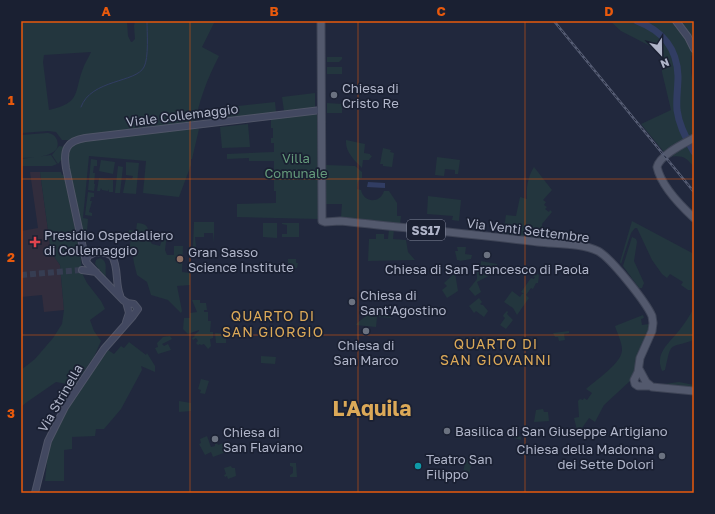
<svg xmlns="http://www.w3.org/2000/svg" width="715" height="514" font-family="'Golos Text',sans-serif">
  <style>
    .medical { fill: #322d3d }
    .green { fill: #23363e; fill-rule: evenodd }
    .water { fill: #313d63 }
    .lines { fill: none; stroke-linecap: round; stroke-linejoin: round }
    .stream { stroke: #313d63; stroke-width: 1 }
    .river { stroke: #313d63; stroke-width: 7 }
    .secondary-tunnel { stroke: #363d52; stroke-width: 6; stroke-dasharray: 6 3; stroke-linecap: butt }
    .secondary-casing { stroke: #505568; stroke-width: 8 }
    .primary-casing { stroke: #3e4456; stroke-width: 9 }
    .secondary { stroke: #424860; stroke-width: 6 }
    .primary { stroke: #53596d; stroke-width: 7 }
    .rail-casing { stroke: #565d74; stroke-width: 2.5 }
    .rail { stroke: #1a2032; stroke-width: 1; stroke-dasharray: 3; stroke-linecap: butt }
    .grid { fill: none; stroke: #e8590c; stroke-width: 1; stroke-opacity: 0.55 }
    .worship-dot { fill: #6b7280; stroke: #1a2032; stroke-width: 1.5 }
    .health-dot { fill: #e0444e; stroke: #1a2032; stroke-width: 1.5 }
    .education-dot { fill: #8d6e63; stroke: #1a2032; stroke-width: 1.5 }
    .culture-dot { fill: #0f9aa8; stroke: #1a2032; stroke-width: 1.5 }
    .labels { text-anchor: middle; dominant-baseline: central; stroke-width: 3.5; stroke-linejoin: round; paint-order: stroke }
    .shield { fill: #1a2032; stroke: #83889c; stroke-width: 1 }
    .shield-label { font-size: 12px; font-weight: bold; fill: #b0b5c9 }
    .poi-label { font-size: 13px; fill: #b0b5c9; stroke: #1a2032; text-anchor: start }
    .street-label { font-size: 13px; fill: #b0b5c9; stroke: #1a2032 }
    .park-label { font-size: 13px; fill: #659b7b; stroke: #1a2032 }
    .neighbourhood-label { font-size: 14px; letter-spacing: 1px; fill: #dca958; stroke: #1a2032 }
    .town-label { font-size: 21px; font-weight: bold; fill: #dca958; stroke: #1a2032 }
    .neatline { fill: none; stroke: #e8590c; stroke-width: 1.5 }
    .grid-label { font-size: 13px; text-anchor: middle; font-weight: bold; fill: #e8590c }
  </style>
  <rect width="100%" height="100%" fill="#21283d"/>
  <path class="medical" d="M 30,172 L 40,172 L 51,252 L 60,265 L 64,310 L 44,312 L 42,295 L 21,297 L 21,231 L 38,228 Z"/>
  <path class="green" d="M 27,21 L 127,21 L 128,36 L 131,42 L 132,42 L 135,39 L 134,26 L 135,21 L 215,21 L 202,47 L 219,56 C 207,79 198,103 194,129 L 199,129 L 192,159 L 191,159 L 191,165 L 179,197 L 143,193 L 146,161 L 89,156 L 83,218 L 88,219 L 86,244 L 84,243 L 68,162 L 70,149 L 72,145 L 68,140 L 62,140 L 56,132 L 48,131 L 21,133 L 21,24 ZM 91,52 C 89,57 86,61 84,66 C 73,92 83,102 49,110 L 43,62 L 44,55 Z
    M 610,21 L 694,21 L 694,54 L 691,56 L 691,72 L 694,88 L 694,167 C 685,156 682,155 668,157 L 641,124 L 671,110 L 662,72 L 662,59 L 656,49 L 621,31 Z
    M 327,57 L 342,57 L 342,59 L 339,62 L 327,62 Z
    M 327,67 L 342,67 L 342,74 L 327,74 Z
    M 315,93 L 315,108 L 284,111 L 282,97 Z
    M 275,102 L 276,112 L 209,121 L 212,109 Z
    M 327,103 L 342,104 L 342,113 L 327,113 Z
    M 314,113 L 319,116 L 319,219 L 237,217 L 237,204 L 276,203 L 276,191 L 274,191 L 274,161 L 249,161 L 249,158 L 227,159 L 227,154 L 274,152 L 274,143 L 271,143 L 271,138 L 273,138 L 273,128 L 271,128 L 271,119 Z
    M 248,124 L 250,147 L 222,148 L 220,127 Z
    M 47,133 C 51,133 55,135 57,140 C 63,158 31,157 21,158 L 21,135 Z
    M 346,140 L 365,144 L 364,153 L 370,154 L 370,155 L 372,156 L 369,160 L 363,160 L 362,168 C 354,160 345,152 346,140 Z
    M 59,146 L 65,147 L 62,159 L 58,164 L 52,155 Z
    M 383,148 L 391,150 L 390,152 L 394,153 L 392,167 L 383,166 L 383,164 L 380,164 Z
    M 51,155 L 57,164 L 52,166 L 21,166 L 21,159 Z
    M 437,157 L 460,160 L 458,174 L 455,174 L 455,170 L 445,169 L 444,176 L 435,175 Z
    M 91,159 L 97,160 L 97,166 L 94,166 L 93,173 L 95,173 L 94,184 L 95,184 L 94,191 L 88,190 Z
    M 101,160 L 115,162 L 113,174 L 99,171 Z
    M 126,162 L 139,163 L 136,194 L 123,193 L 126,178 L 132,179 L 133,176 L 126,175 Z
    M 326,165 L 355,166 L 362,172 L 362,178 L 360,178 L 358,182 L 357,189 L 361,190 C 364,203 380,204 384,191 L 389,191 L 397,203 L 397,216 L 401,216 L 400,224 L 341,217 L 342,204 L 326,204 Z
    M 118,166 L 123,167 L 120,193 L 115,193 Z
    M 534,167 L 552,190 L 543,200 L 546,202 L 544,205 L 547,207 L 545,209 L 549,212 L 550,210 L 552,212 L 542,224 L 542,226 L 545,228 L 543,239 L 541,240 L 518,237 L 518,236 L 503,235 L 506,215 L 516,216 L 520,197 L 527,199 C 526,188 528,176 534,167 Z
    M 40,172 L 61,172 L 62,175 L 64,175 L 81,259 L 82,273 L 87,283 L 101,301 L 105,309 L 90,320 L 94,331 L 101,341 L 94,357 L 73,387 L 67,384 L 56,382 L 27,402 L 21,407 L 21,370 L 35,359 L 53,338 L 62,324 L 64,310 L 60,265 L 51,252 Z
    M 99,178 L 113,180 L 113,192 L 109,192 L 109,189 L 108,191 L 102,190 L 101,188 L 100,191 L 97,191 Z
    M 88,192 L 94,193 L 94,197 L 91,197 L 90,201 L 92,201 L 89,212 L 92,213 L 92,216 L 85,215 Z
    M 428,196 L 461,200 L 459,221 L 452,220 L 453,216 L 427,214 Z
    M 632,221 L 694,254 L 694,290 L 688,290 L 681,285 L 683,282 L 670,274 L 667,278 L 662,274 L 652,260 L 637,228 L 635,228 L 631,233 L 621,264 L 620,262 Z
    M 194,222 L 214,222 L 214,243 L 213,233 L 204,233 L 204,237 L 195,237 L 196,247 L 193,247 Z
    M 137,223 C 154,224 145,234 152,244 L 160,246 L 164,234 L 167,234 L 165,250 L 167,255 L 174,255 L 174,246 L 183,246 L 182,272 L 190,273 L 190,285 L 177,286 L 182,311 L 181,313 L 168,300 L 151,295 L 147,282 L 137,275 L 134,263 L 132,251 L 129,250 L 131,239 L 128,234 L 129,230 L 136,231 Z
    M 263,223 L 277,223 L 277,238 L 263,237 Z
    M 282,223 L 299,223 L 299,237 L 282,237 L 282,234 L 287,234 L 287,225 L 282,224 Z
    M 389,229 L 394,229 L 393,239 L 406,240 L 408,252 L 415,260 L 368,261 L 369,239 L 376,239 L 376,234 L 384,234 L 384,239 L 388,239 Z
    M 632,237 L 636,239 L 637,242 L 634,261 L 644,283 L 642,288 L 639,288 L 623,266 Z
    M 457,247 L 466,247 L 465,254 L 472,255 L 471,259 L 460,261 L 459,260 L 457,260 L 455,251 L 458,251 Z
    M 100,258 C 110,262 103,271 107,280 L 95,264 L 96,260 Z
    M 288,259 L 296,259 L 296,263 L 298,263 L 297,268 L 288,268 Z
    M 481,261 L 497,264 L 498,271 L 477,282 L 481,292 L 475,296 L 469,289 L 477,279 L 477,263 L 481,264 Z
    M 455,273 L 458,291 L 447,298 L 442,290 L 447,286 L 444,283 Z
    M 534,274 L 536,276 L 537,274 L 539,275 L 538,283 L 536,283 L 533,289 L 531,288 L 526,295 L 529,298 L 517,315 L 513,308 L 504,302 L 512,291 L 520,297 L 522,294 L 524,294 L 521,292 L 531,278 L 534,279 L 535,277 L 532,276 Z
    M 479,298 L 482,302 L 480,304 L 482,305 L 483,305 L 488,311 L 484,317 L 476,311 L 474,313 L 469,306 Z
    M 192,300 L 200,300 L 200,303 L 206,303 L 207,310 L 204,310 L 204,312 L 208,312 L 208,321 L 211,321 L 210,332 L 213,332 L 213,338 L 210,339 L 211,346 L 208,349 L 204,344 L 201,345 L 200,344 L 198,345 L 196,343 L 198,341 L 196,338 L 193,340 L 192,338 L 195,336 L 194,335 L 199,331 L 199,330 L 188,334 L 183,329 L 184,318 L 190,318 L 190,313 L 197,312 Z
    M 694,307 L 694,340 C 667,349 672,341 665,370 L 662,371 C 655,354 667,345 677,333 C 683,326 690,316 694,307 Z
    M 376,310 L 384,312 L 392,318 L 377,317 L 376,327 L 356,325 L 357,323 L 370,313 Z
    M 507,311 L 508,312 L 507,314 L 513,320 L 506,329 L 500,325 L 505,318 L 503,316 L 504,314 Z
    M 643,315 L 644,318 L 641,319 L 642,325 L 649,324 L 649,330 L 635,372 L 630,381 L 604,405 L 595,422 L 589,418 L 582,428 L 587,431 L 585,434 L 579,438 L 574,418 L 579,417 L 578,401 L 580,399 L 583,400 L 584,398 L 587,400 L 592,393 L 586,389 C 596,380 622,363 622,350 C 622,342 617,333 615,326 Z
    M 569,331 L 569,333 L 564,334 L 565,340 L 559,341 L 558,337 L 555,337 L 553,333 Z
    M 215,333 L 226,334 L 226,343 L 216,343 Z
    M 170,336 L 172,339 L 162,344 L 164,346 L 168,344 L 171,350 L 158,354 L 155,348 L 158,347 L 157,343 L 163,337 Z
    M 129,342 L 146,355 L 147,353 L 155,366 L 155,372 L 141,366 L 142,370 L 121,409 L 104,429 L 96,429 L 95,436 L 72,437 L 72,449 L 64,450 L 64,481 L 45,481 L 48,452 L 57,428 L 73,400 L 108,350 L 114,354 L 121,346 L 124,348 Z
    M 261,356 L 276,357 L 275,364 L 261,363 Z
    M 201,379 L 209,381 L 205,394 L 200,393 L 201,390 L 198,389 Z
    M 679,382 L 694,385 L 694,388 L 664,384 Z
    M 179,401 L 191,403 L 191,411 L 179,412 Z
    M 543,409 L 544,412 L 548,412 L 549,421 L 534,422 L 536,410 Z
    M 515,428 L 519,429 L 518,436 L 521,437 L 521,440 L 510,437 L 511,429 Z
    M 207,436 L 211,447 L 215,446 L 215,444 L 217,443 L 218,445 L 226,442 L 227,447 L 225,447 L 226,452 L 213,457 L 211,452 L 205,455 L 199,444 L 201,443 L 200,439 Z
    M 469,458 L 473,459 L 469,474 L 463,472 L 466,459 L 468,460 Z
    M 290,463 L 296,463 L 297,477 L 290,477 L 290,475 L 293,473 L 293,467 L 290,466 Z
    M 231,466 L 232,468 L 235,468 L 236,476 L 228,479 L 227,476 L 225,477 L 224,475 L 226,474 L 224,468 Z"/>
  <path class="water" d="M 368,182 L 385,183 L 385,188 L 367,187 Z"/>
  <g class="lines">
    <path class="stream" d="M 81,107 C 91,79 136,83 144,67 C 149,58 147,32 147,21"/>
    <path class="river" d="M 637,21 C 663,31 677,48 678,76 C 678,88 676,99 677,110 C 679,126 686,139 694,152"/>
    <path class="secondary-tunnel" d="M 21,275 L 82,270"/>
    <g class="secondary-casing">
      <path id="secondary" d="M 676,21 L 688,37 L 694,49
        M 86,261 L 88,256 C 95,251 105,251 112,256 C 119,268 115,283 120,295
        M 82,270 L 96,272
        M 126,302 L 129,313 L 126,322
        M 35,493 L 48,441 L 65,407 L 104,349 L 133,316 L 138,309 L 134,304 L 127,303 L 123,300 L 86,262 L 66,168 C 63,150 66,141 85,138 L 321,110"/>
    </g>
    <g class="primary-casing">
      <path id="primary" d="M 321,21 L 322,221 L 325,222 L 340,221 C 406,228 472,234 538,242 C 556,244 582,243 598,251 C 611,258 646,302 652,316 L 653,323 L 652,331 L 640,358 L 638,372 L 634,380 L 635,384 L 638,386 L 650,386
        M 694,138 C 683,144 660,155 657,167 C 661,185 681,206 694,218
        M 639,369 L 646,382 L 652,387 L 694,391"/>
    </g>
    <use href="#secondary" class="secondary"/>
    <use href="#primary" class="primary"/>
    <g class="rail-casing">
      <path id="rail" d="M 554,21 L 694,192"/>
    </g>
    <use href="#rail" class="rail"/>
  </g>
  <path class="grid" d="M 190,21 L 190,493M 358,21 L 358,493M 525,21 L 525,493M 21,179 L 694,179M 21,335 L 694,335"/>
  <g class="worship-dot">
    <circle cx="334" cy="95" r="4"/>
    <circle cx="487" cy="255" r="4"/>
    <circle cx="352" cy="302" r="4"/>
    <circle cx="366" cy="331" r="4"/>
    <circle cx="447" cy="431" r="4"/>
    <circle cx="215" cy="439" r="4"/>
    <circle cx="662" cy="456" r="4"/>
  </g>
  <path class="health-dot" d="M33 236h4v4h4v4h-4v4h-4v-4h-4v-4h4z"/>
  <circle class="education-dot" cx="180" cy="259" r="4"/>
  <circle class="culture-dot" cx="418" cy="466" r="4"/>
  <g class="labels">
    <rect class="shield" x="407" y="220" width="38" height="20" rx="3"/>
    <g class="shield-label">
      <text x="426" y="230">SS17</text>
    </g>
    <g class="poi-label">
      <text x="342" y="88">Chiesa di<tspan x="342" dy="15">Cristo Re</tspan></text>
      <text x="44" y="235">Presidio Ospedaliero<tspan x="44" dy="15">di Collemaggio</tspan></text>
      <text x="188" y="252">Gran Sasso<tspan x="188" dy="15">Science Institute</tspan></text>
      <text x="487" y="269" text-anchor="middle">Chiesa di San Francesco di Paola</text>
      <text x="360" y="295">Chiesa di<tspan x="360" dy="15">Sant'Agostino</tspan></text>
      <text x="366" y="345" text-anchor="middle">Chiesa di<tspan x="366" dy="15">San Marco</tspan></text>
      <text x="455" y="431">Basilica di San Giuseppe Artigiano</text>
      <text x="223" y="432">Chiesa di<tspan x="223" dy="15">San Flaviano</tspan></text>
      <text x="654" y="449" text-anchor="end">Chiesa della Madonna<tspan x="654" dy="15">dei Sette Dolori</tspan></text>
      <text x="426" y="459">Teatro San<tspan x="426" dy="15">Filippo</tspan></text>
    </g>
    <g class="street-label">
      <text transform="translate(182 115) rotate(-7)">Viale Collemaggio</text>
      <text transform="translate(528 230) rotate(7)">Via Venti Settembre</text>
      <text transform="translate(60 398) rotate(-60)">Via Strinella</text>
    </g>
    <g class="park-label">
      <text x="296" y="158">Villa<tspan x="296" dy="15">Comunale</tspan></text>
    </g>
    <g class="neighbourhood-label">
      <text x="273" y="315">QUARTO DI<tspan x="273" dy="16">SAN GIORGIO</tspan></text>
      <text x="496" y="343">QUARTO DI<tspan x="496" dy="16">SAN GIOVANNI</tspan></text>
    </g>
    <g class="town-label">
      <text x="372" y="408">L'Aquila</text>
    </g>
  </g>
  <rect width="715" height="514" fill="none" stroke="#1a2032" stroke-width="44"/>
  <g transform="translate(661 54) rotate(158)" stroke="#1a2032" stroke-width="3" paint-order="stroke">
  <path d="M0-3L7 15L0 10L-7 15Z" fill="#b0b5c9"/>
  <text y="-6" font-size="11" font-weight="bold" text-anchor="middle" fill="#b0b5c9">N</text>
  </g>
  <rect x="22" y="22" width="671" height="470" class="neatline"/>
  <g class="grid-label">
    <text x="106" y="16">A</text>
    <text x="274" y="16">B</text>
    <text x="441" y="16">C</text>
    <text x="609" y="16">D</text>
    <text x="11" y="105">1</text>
    <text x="11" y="262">2</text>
    <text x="11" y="418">3</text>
  </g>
</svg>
